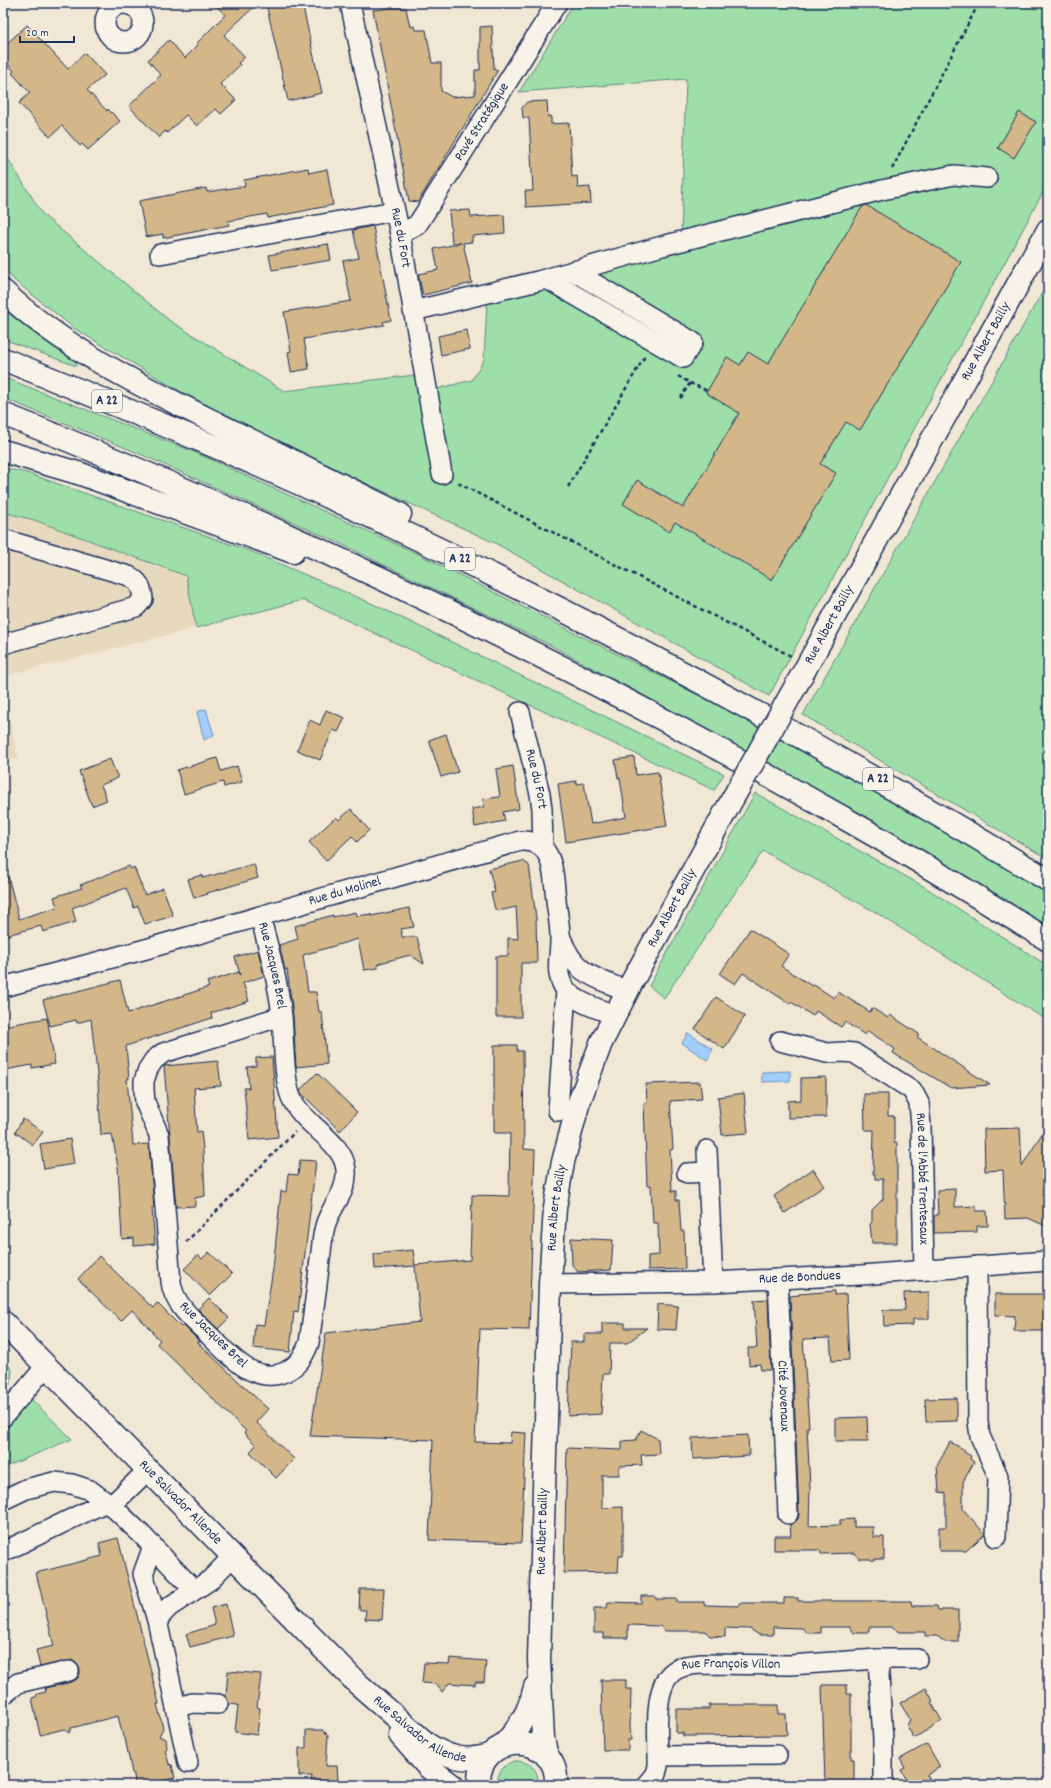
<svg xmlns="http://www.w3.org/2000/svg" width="1051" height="1788" font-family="Dekko,sans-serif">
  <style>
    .built { fill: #e7d9be }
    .green { fill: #9edfa9; stroke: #5c8784 }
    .water { fill: #a1cefb; stroke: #6b8ebc }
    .building { fill: #d3b788; stroke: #1b2f5e }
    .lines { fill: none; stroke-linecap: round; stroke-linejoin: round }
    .minor-casing { stroke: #1b2f5e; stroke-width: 22 }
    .major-casing { stroke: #1b2f5e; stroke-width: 25 }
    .highway-casing { stroke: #1b2f5e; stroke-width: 25 }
    .path { stroke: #1b2f5e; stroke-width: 2.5; stroke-dasharray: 4 3; stroke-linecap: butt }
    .minor { stroke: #f7f3e8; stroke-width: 19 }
    .major { stroke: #f7f3e8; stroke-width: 22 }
    .highway { stroke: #f7f3e8; stroke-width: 22 }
    .major-bridge-casing { stroke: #1b2f5e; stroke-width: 25; stroke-linecap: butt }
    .major-bridge { stroke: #f7f3e8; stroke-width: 22 }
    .labels { text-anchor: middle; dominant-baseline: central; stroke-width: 3.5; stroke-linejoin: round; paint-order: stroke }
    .shield { fill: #f7f3e8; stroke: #5d6a87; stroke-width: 1 }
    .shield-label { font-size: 13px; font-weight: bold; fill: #1b2f5e }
    .street-label { font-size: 14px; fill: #1b2f5e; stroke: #f7f3e8 }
  </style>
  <rect width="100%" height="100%" fill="#f0e7d5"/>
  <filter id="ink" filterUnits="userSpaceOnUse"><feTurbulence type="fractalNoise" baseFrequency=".025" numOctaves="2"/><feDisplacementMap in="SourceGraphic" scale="8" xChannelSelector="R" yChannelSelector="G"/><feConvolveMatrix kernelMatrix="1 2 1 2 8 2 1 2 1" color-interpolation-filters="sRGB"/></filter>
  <g filter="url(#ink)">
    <path class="built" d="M 3,512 L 34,520 L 186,577 L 196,628 L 3,676 Z
      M 3,690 L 18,758 L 3,761 Z"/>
    <path class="green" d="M 574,3 L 1048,3 L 1048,183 L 769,696 L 495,543 L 292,449 L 180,391 L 75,329 L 14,280 L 3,267 L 3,148 L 5,154 L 43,215 L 170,321 L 284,391 L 415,375 L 417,394 L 472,380 L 484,360 L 487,303 L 681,237 L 686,79 L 519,92 Z
      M 1048,282 L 1048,859 L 803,715 Z
      M 3,309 L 42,339 L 78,360 L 76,366 L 3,339 Z
      M 3,377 L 194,452 L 418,554 L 730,711 L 878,791 L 1048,894 L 1048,926 L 787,773 L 550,645 L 337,542 L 138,453 L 3,398 Z
      M 3,468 L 27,473 L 250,551 L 373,604 L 724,774 L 714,790 L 303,600 L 196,628 L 186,576 L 34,520 L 3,512 Z
      M 755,793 L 923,886 L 1048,966 L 1048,1021 L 872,910 L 763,851 L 664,998 L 649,986 Z
      M 3,1360 L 12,1369 L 11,1382 L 3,1396 Z
      M 31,1399 L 72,1439 L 3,1468 L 3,1431 Z
      M 514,1761 C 529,1760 540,1770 538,1785 L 497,1785 C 497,1773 503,1765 514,1761 Z"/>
    <path class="water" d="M 206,709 L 214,735 L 204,740 L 197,712 Z
      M 688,1033 L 713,1049 L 707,1060 L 682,1043 Z
      M 790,1071 L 790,1081 L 762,1082 L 762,1072 Z"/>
    <path class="building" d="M 214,3 L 258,3 L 224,35 L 245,57 L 238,63 L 240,65 L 220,84 L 236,100 L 221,114 L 216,109 L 197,126 L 186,115 L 167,133 L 165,131 L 159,138 L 129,106 L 161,75 L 148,60 L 169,40 L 185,58 L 198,45 L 196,44 L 225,15 Z
      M 266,3 L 302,3 L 322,93 L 288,101 Z
      M 391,8 L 406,8 L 410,27 L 414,26 L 415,30 L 426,30 L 432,63 L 441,63 L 441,91 L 452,97 L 475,95 L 475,70 L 480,70 L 480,27 L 492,26 L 494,70 L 498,70 L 418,202 L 409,201 L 373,10 Z
      M 27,25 L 68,69 L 85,53 L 105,75 L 87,90 L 107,111 L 108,109 L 120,121 L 88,150 L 82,144 L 80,146 L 62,126 L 50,137 L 19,103 L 30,93 L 12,73 L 14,71 L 3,59 L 3,47 Z
      M 547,101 L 548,117 L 551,116 L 551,124 L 569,123 L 572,177 L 577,176 L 578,188 L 590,187 L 591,203 L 526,207 L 525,191 L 533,191 L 529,118 L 523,118 L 522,108 L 527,102 Z
      M 1019,112 L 1036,122 L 1014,158 L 998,148 Z
      M 308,168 L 309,173 L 327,169 L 333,205 L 268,218 L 267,214 L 228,221 L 229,225 L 163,238 L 163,234 L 146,237 L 139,201 L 206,188 L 207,192 L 245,186 L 244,180 Z
      M 866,205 L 961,262 L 860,430 L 846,422 L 820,464 L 836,473 L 772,580 L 675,522 L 669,532 L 623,504 L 637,480 L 683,508 L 739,413 L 706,393 L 727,357 L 740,365 L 748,352 L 768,364 L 862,207 Z
      M 470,210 L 471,217 L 504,215 L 505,233 L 472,236 L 472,242 L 463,243 L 472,283 L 423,295 L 418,274 L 438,270 L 434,249 L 461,243 L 452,243 L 449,211 Z
      M 373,226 L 391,320 L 383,322 L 384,325 L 304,339 L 309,369 L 291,372 L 288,352 L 291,351 L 284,312 L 351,301 L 343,261 L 359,258 L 353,230 Z
      M 328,244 L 331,260 L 272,270 L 269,255 Z
      M 467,330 L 470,349 L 441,355 L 438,336 Z
      M 326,710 L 345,718 L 338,732 L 333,730 L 320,760 L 297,750 L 310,720 L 320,725 Z
      M 446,734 L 458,772 L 441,777 L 429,740 Z
      M 634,757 L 636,775 L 658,772 L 667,826 L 566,842 L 558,784 L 576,781 L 576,784 L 584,783 L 591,824 L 626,817 L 620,778 L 618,778 L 615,760 Z
      M 217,758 L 221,771 L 237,766 L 242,782 L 224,787 L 223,782 L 184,794 L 177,770 Z
      M 110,759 L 118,778 L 101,785 L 107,800 L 92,806 L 79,771 Z
      M 513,766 L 519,809 L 503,812 L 505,821 L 475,827 L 472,809 L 484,807 L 483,799 L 500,797 L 496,769 Z
      M 351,809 L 369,830 L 357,842 L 352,836 L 326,861 L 309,842 L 336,817 L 339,820 Z
      M 523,861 L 529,865 L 536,918 L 537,963 L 521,963 L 521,1017 L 496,1017 L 496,956 L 508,956 L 508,938 L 518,939 L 516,907 L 498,911 L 495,909 L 491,893 L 495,892 L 489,869 Z
      M 254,864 L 258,878 L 207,893 L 208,894 L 194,898 L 188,879 L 202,875 L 203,878 Z
      M 129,866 L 131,869 L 134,867 L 145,895 L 163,888 L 173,916 L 145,924 L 138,906 L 134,908 L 126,888 L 72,908 L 76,922 L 43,932 L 41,926 L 7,935 L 3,923 L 3,877 L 8,876 L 19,919 L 57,907 L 54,897 L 82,888 L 80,885 Z
      M 409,908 L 414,927 L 401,929 L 402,937 L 417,937 L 424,964 L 410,955 L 380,963 L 378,965 L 378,968 L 364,970 L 358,939 L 303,955 L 308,992 L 316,992 L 319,1012 L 322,1012 L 327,1064 L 296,1067 L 293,1015 L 287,969 L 285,970 L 279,945 L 298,939 L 295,926 L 333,915 L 333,917 L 356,912 L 357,916 L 371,914 L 371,916 Z
      M 750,929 L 789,954 L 781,966 L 812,986 L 814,985 L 834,998 L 838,992 L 870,1012 L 872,1008 L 888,1018 L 890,1015 L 919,1034 L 917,1037 L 990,1085 L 951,1088 L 893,1053 L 895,1049 L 868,1031 L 865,1035 L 845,1022 L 841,1027 L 816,1011 L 813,1016 L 791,1002 L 790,1004 L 743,973 L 735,984 L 720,974 Z
      M 258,950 L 264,976 L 243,983 L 249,1001 L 211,1013 L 212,1018 L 126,1046 L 129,1079 L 127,1079 L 133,1145 L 149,1144 L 154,1208 L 152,1208 L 155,1244 L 134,1246 L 134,1238 L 122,1239 L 118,1167 L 112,1134 L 101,1135 L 98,1082 L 91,1019 L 77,1023 L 76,1020 L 50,1026 L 43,1000 L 120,980 L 128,1013 L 209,987 L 207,982 L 239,972 L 240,975 L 235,957 Z
      M 716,997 L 745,1016 L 724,1049 L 695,1029 Z
      M 47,1018 L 55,1064 L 32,1068 L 32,1065 L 5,1070 L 3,1056 L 3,1026 Z
      M 494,1045 L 517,1045 L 517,1051 L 523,1051 L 524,1149 L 535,1150 L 529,1330 L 480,1329 L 475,1442 L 510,1443 L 511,1432 L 526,1433 L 521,1543 L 429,1540 L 433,1440 L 310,1436 L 326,1333 L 420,1322 L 415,1266 L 375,1269 L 374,1254 L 413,1250 L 415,1265 L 470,1260 L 472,1195 L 509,1196 L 510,1133 L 494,1133 Z
      M 272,1057 L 278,1137 L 249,1140 L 244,1088 L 249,1088 L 247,1067 L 256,1066 L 256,1058 Z
      M 218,1061 L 221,1086 L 194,1088 L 197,1132 L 201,1131 L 203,1149 L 205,1196 L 195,1198 L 195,1206 L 176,1207 L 164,1066 Z
      M 317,1073 L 357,1112 L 340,1131 L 301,1093 L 300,1090 Z
      M 826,1077 L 826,1117 L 788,1118 L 788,1101 L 801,1100 L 801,1078 Z
      M 700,1082 L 702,1099 L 670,1101 L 673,1149 L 670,1150 L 672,1191 L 676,1191 L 676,1200 L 679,1200 L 681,1231 L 684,1231 L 685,1269 L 648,1270 L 648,1256 L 659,1255 L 658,1223 L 653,1223 L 651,1185 L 647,1186 L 644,1104 L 647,1103 L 646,1084 Z
      M 744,1093 L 748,1133 L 722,1135 L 718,1097 Z
      M 864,1094 L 888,1094 L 888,1116 L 894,1116 L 894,1143 L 897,1143 L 897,1243 L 872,1243 L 870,1224 L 872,1222 L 872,1210 L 883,1199 L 883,1179 L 875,1179 L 875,1174 L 873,1174 L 874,1130 L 865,1130 Z
      M 23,1119 L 43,1132 L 33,1145 L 15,1132 Z
      M 1048,1124 L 1048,1227 L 1028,1218 L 1005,1219 L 1003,1170 L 985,1171 L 984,1129 L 1020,1128 L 1022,1166 Z
      M 70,1139 L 74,1164 L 44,1169 L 40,1144 Z
      M 300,1160 L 316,1161 L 298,1312 L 294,1311 L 290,1352 L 253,1348 L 255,1324 L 264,1325 L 273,1269 L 281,1191 L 286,1192 L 288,1174 L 298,1175 Z
      M 813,1169 L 824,1186 L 785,1213 L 774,1196 Z
      M 955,1189 L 955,1207 L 976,1206 L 976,1211 L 987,1211 L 988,1226 L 977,1226 L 977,1232 L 934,1233 L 934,1216 L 938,1215 L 937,1190 Z
      M 571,1238 L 613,1240 L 611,1270 L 578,1272 L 572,1265 Z
      M 209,1252 L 232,1274 L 210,1296 L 184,1269 L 198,1255 L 202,1259 Z
      M 99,1256 L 153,1308 L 157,1303 L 181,1327 L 183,1325 L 200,1342 L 197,1342 L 268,1409 L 256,1422 L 294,1459 L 276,1478 L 250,1452 L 256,1445 L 244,1433 L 246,1431 L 157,1344 L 160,1340 L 152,1333 L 153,1332 L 132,1310 L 121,1321 L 78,1279 Z
      M 835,1291 L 835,1295 L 846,1294 L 849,1360 L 832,1361 L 830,1338 L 803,1339 L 809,1427 L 807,1427 L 810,1488 L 809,1526 L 840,1525 L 840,1520 L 854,1519 L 854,1527 L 873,1527 L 873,1537 L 884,1537 L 884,1559 L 875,1559 L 873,1561 L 870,1559 L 859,1559 L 854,1553 L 821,1554 L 820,1550 L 774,1550 L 774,1536 L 791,1536 L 790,1524 L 798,1519 L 799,1514 L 790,1296 L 799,1295 L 799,1294 Z
      M 929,1292 L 929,1319 L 913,1319 L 913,1325 L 884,1326 L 883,1310 L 905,1310 L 904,1293 Z
      M 995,1294 L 1048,1294 L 1048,1331 L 1014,1331 L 1015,1316 L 995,1315 Z
      M 209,1298 L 229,1318 L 218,1329 L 198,1309 Z
      M 768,1299 L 771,1370 L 761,1370 L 760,1364 L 749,1365 L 748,1348 L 757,1348 L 754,1300 Z
      M 658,1304 L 678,1306 L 676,1330 L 657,1329 Z
      M 602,1323 L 625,1323 L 625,1328 L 647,1328 L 627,1343 L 610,1343 L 609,1374 L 603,1374 L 601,1414 L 568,1416 L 571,1342 L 584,1342 L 584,1334 L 602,1334 Z
      M 957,1398 L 957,1421 L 926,1422 L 925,1399 Z
      M 867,1417 L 868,1441 L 835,1441 L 835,1418 Z
      M 641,1430 L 658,1439 L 659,1454 L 641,1455 L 642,1465 L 619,1466 L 619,1475 L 602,1475 L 602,1508 L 623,1507 L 623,1556 L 619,1556 L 618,1572 L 564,1573 L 567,1448 L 622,1450 L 622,1441 L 636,1440 Z
      M 748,1435 L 749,1456 L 693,1459 L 692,1438 Z
      M 950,1442 L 965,1450 L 964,1452 L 971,1456 L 970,1459 L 974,1462 L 963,1482 L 963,1509 L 985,1534 L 966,1551 L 939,1551 L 939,1527 L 946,1527 L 946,1493 L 939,1492 L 937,1466 Z
      M 118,1538 L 159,1704 L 157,1704 L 163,1728 L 159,1736 L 166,1739 L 167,1748 L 165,1750 L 169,1764 L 172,1765 L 175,1778 L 143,1785 L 135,1785 L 134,1774 L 132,1773 L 125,1738 L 123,1737 L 118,1716 L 71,1728 L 69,1733 L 64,1729 L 40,1735 L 32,1698 L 36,1697 L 37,1694 L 46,1692 L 45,1688 L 72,1682 L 77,1679 L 80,1674 L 80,1669 L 77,1664 L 72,1660 L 40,1667 L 36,1650 L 54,1646 L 36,1573 L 102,1556 L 99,1543 Z
      M 360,1589 L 384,1589 L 382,1620 L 365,1619 L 366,1610 L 359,1610 Z
      M 641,1596 L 655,1596 L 656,1599 L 677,1599 L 677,1602 L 704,1602 L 704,1605 L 739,1606 L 739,1603 L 784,1603 L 784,1598 L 798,1598 L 798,1601 L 911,1601 L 912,1606 L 937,1606 L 938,1610 L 958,1610 L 958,1642 L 945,1642 L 937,1636 L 925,1636 L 925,1632 L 899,1632 L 891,1627 L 869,1627 L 869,1633 L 854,1633 L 850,1627 L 821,1627 L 821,1633 L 808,1633 L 802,1628 L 773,1627 L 773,1635 L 759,1635 L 750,1629 L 725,1628 L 725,1637 L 710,1636 L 705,1631 L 664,1631 L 660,1626 L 628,1625 L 628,1638 L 603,1638 L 603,1633 L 594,1633 L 594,1608 L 607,1608 L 608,1602 L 641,1603 Z
      M 226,1604 L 233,1636 L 190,1647 L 186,1634 L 215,1625 L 211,1608 Z
      M 450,1658 L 486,1661 L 484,1682 L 475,1682 L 475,1685 L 449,1683 L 442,1692 L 436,1684 L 422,1683 L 424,1663 L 449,1664 Z
      M 228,1671 L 261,1674 L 257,1707 L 260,1708 L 257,1735 L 235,1732 L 238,1705 L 229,1704 L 226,1696 Z
      M 601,1680 L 626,1680 L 626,1689 L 631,1689 L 630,1726 L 631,1740 L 628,1740 L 628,1750 L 603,1750 Z
      M 822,1685 L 847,1685 L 847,1694 L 851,1694 L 851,1759 L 854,1759 L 854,1785 L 825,1785 Z
      M 926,1688 L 933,1701 L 931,1702 L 942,1721 L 914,1738 L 907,1726 L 910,1719 L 900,1703 Z
      M 709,1705 L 778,1705 L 778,1714 L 786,1714 L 787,1735 L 692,1736 L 683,1736 L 683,1733 L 676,1733 L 676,1709 L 709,1709 Z
      M 306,1730 L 323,1730 L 328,1735 L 326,1766 L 337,1766 L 338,1781 L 311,1781 L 312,1776 L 299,1776 L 299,1748 L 306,1748 Z
      M 927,1744 L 940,1767 L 927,1775 L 933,1785 L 910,1785 L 901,1770 L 905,1768 L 900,1759 Z"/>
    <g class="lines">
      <g class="minor-casing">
        <g id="minor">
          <path id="s1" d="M 350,3 L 400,234 L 442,474"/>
          <circle cx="124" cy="23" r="19"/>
          <path id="s2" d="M 400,234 L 417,225 L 421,219 L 557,3"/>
          <path d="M 160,254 L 394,211"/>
          <path d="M 547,279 L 683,358 L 693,342 L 573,271"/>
          <path d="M 413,311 L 538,281 L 662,246 L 882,190 L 954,175 L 987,178"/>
          <path d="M 3,539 L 129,576 C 139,581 142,588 143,599 L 136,607 L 3,644"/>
          <path id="s3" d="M 520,712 L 540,794 L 542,809 L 543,848"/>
          <path id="s4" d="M 260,916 C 269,949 278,982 282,1016 C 284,1038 283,1078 291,1097 C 302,1125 344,1141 346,1170 C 348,1191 332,1205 326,1223 C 322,1234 322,1248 320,1259 C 317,1287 313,1315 309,1343 C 304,1356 298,1366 285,1372 C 255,1385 230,1356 211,1337 C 194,1320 174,1306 171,1282 L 159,1135 L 145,1102 L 144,1090 L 144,1081 L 148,1069 L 154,1060 L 163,1053 L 282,1016"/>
          <path d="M 561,938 C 574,974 594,977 627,991"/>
          <path id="s5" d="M 3,987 L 146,949 L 520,841 C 555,839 553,874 556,900 C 557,912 560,924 560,936 C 561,954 553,974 566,990 C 577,1003 599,1009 615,1015"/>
          <path id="s6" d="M 780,1041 L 827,1053 L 843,1052 L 854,1053 L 912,1090 L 919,1103 L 921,1126 L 924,1270"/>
          <path d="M 558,1111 L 566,990"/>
          <path d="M 707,1150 L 713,1282"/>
          <path d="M 687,1173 L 708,1172"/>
          <path d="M 977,1266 L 978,1422 L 980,1436 L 998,1476 L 996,1537"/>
          <path id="s7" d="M 778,1279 L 788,1514"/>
          <path id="s8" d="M 550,1284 L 713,1282 L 861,1275 L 1048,1261"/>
          <path d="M 3,1417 L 46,1366"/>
          <path d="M 3,1500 L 26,1489 L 54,1482 L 72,1484 L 90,1490 L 115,1509 L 142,1535 L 194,1590"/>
          <path d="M 111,1506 L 148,1470"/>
          <path d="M 153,1546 L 143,1574 L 157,1620"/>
          <path d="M 3,1552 L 106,1502"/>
          <path d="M 3,1695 L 18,1683 L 69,1671"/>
          <path d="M 176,1708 L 192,1703 L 218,1704"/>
          <path d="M 659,1756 L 777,1755"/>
          <path d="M 188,1763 L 157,1620 L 169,1607 L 210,1580 L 233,1556"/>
          <path id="s9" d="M 647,1785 L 656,1774 L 658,1766 C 659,1741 651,1687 674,1671 C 682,1665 691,1665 701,1664 L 790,1665 L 878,1659"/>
          <path d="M 883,1785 L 883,1740 L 878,1659 L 917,1659"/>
        </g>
      </g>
      <g class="major-casing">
        <g id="major">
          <path id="s10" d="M 798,682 L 1048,230"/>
          <path id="s11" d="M 3,1322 L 357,1683 L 427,1744 C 447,1757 466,1763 489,1755"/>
          <path d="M 400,1735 L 428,1767 L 452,1785"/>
          <path d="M 502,1746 C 519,1729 530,1711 535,1687"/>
          <path id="s12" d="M 547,1757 L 543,1738 L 539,1659 L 550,1284 L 555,1208 L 563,1162 L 578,1105 L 601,1043 L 633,980 L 728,807"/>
          <path d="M 479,1785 C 476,1730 560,1730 556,1785"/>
        </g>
      </g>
      <g class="highway-casing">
        <path id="highway" d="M 3,291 C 64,349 143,387 218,424 C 279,454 339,484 400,514
          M 3,359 C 136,413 268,467 397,529 C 620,634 836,753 1048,880
          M 3,414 C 295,530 578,668 851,822 C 918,860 983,900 1048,940
          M 3,451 L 81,474 L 293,552"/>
      </g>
      <path class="path" d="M 892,169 L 979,3
        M 1044,210 L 1048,204
        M 678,376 L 690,383 L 680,399
        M 690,383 L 708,391
        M 458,483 L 791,656
        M 568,487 L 645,356
        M 186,1242 L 295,1132"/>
      <use href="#minor" class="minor"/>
      <use href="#major" class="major"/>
      <use href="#highway" class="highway"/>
      <g class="major-bridge-casing">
        <path id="major-bridge" d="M 728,807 L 798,682"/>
      </g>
      <use href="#major-bridge" class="major-bridge"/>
    </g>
  </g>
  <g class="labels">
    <g class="shield">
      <rect x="92" y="390" width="30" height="22" rx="3"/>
      <rect x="445" y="548" width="30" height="22" rx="3"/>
      <rect x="863" y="768" width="30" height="22" rx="3"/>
    </g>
    <g class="shield-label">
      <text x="107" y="401">A 22</text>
      <text x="460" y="559">A 22</text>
      <text x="878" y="779">A 22</text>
    </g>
    <g class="street-label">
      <text stroke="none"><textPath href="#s2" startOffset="141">Pavé Stratégique</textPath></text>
      <text stroke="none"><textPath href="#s1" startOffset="240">Rue du Fort</textPath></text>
      <text stroke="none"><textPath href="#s10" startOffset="389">Rue Albert Bailly</textPath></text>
      <text stroke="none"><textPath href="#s10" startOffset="65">Rue Albert Bailly</textPath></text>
      <text stroke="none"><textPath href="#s3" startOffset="69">Rue du Fort</textPath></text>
      <text stroke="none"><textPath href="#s5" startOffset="355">Rue du Molinel</textPath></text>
      <text stroke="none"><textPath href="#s12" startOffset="874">Rue Albert Bailly</textPath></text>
      <text stroke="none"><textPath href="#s4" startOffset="51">Rue Jacques Brel</textPath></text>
      <text stroke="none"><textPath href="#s6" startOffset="235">Rue de l'Abbé Trentesaux</textPath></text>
      <text stroke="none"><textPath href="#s12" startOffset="550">Rue Albert Bailly</textPath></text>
      <text stroke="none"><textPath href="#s8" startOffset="250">Rue de Bondues</textPath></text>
      <text transform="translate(213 1335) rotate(44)">Rue Jacques Brel</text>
      <text stroke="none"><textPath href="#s7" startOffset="117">Cité Jovenaux</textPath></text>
      <text stroke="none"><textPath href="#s11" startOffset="253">Rue Salvador Allende</textPath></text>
      <text stroke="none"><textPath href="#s12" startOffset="226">Rue Albert Bailly</textPath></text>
      <text stroke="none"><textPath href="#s9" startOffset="180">Rue François Villon</textPath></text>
      <text stroke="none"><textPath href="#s11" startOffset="585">Rue Salvador Allende</textPath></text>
    </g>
  </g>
  <rect width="1051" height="1788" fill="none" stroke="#f7f3e8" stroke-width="16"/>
  <rect x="8" y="8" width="1035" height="1772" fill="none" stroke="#1b2f5e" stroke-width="1.5" filter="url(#ink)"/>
  <path d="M20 36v6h54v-6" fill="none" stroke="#1b2f5e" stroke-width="2"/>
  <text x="26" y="36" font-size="12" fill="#1b2f5e" stroke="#f7f3e8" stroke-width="3" paint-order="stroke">20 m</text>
</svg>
